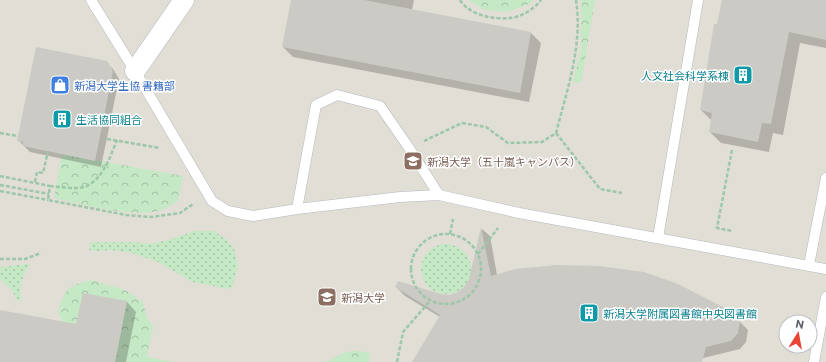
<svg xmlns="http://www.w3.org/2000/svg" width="826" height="362" font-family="Commissioner,'Noto Sans JP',sans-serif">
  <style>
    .education { fill: #e1ded6; fill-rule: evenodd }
    .grass { fill: url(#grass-dots) }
    .forest { fill: url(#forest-crowns) }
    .shadow { fill: #0003 }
    .building { fill: #cccac5 }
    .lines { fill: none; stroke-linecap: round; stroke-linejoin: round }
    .lane-casing { stroke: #b5b8bc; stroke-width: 11 }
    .street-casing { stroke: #b5b8bc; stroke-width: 21 }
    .path { stroke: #9cc7a9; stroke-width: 2.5; stroke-dasharray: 4 2; stroke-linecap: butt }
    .lane { stroke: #fff; stroke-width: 10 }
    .street { stroke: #fff; stroke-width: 20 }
    .labels { text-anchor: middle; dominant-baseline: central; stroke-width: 3; stroke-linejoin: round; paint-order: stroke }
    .culture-label { font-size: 11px; fill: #0d838f; stroke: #fff; text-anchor: start }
    .shop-label { font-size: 11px; fill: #366cbe; stroke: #fff; text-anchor: start }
    .education-label { font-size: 11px; fill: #785e54; stroke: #fff; text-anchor: start }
  </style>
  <defs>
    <pattern id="grass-dots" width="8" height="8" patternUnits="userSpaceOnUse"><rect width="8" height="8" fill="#c5e8c5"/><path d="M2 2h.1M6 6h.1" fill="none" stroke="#a3c0a4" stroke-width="1.8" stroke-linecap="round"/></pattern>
    <pattern id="forest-crowns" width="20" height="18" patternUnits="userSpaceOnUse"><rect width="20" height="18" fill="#c5e8c5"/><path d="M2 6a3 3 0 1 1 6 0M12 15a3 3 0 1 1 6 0" fill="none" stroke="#a3c0a4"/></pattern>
  </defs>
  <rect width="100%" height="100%" fill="#f1efe8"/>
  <path class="education" d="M 0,0 L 826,0 L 826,362 L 0,362 ZM 786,322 L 810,322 L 810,346 L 786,346 Z"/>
  <path class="grass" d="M 194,231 L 214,231 L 227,240 L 234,249 L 238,266 L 232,288 L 228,289 L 193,282 L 158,262 L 129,252 L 110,250 L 98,251 L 89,250 L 90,244 L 92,242 L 134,242 L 152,244 L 172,239 Z
    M421 269a25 25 0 1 1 50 0a25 25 0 1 1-50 0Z
    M 28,264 L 30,264 C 28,268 26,270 25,273 C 20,282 19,291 22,300 L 18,301 L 11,289 L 0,279 L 0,267 Z"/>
  <path class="forest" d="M 468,0 L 534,0 L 532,3 L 507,12 L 484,10 Z
    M 581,0 L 595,0 L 581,83 L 573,82 L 581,50 Z
    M 62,154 L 183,176 L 178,201 C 173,204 167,208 161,210 C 135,219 81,204 54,198 Z
    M 91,280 L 125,290 L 143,302 L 147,318 L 153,326 L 147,357 L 172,362 L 115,362 L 127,302 L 83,293 L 69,362 L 54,362 L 62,321 L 58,312 C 65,289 67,286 91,280 Z
    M 357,351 L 370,353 L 369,362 L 327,362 L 346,352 Z"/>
  <path class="shadow" d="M 292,0 L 414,0 L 412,10 L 531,33 L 541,43 L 529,102 L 293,57 L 283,47 Z
    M 723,0 L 826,0 L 826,48 L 800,43 L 783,135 L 773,133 L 769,152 L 721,143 L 710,132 L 712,121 L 701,110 Z
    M 106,62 L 113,69 L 119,79 L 101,167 L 30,152 L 18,140 Z
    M 482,229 L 490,236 L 497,275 L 740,322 L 748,330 L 746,342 L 740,349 L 687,362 L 415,362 L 440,317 L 405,296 L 396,287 L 441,295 L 449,296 L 458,293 L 465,287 L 470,280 Z
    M 127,302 L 136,312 L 126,362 L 0,362 L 0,319 L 77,325 Z"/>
  <path class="building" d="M 291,0 L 364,0 L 531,32 L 520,93 L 282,47 Z
    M 722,0 L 826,0 L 826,40 L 789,32 L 771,124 L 762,123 L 758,142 L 709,132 L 712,113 L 700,110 L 714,24 L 717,24 Z
    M 36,47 L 107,61 L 113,71 L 95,161 L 23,146 L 23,142 L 17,141 Z
    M 481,227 L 491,276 L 515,269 L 557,265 L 599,266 L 644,272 L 678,284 L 723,307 L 740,321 L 738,333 L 731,341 L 706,347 L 702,362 L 412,362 L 440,315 L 395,287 L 398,281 L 441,294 L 449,295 L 458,292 L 465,286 L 469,279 Z
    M 83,293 L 127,301 L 115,362 L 0,362 L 0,310 L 76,324 Z"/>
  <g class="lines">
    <g class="lane-casing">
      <path id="lane" d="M 91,0 L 135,71 L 212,201 L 228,211 L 253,216 L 297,209 L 400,197 L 439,195 L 519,213 L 826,269
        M 297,209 L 316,105 L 337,95 L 380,106 L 409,148 L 439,195
        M 658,238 L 698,0
        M 809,265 L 826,178
        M 814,362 L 826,297"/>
    </g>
    <g class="street-casing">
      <path id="street" d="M 135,71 L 184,0"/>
    </g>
    <path class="path" d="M 460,0 C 469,15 494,20 510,18 C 522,17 534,9 541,0
      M 0,133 L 18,136
      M 556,133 L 600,189 L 622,193
      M 107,139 L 160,148
      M 424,141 L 462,123 L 486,127 L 508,143 L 542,142 L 556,133 C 567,90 583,45 576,0
      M 732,150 L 717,228 L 732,231
      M 0,176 L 50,186 L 48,200 L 126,215 L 151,217 L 180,213 L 193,204
      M 35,182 L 37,172 L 43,173 L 48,151
      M 0,185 L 49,194
      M 50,186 C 60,187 78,190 87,186 C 104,177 110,157 117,140
      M 0,191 L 48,200
      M411 269a35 35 0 1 1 70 0a35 35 0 1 1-70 0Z
      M 450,234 L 453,219
      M 478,254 L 498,228
      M 0,259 L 25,259 L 41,253
      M 397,362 L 403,332 L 430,301"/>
    <use href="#lane" class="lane"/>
    <use href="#street" class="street"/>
  </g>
  <defs>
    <g id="building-square" transform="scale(1)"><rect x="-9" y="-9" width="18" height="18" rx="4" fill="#0f9aa8" stroke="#fff"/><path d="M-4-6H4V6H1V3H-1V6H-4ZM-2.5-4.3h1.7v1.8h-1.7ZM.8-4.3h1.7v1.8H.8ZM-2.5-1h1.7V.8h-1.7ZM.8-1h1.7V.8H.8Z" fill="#fff"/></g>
    <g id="shop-square" transform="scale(1)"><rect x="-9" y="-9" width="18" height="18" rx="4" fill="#3f7fe0" stroke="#fff"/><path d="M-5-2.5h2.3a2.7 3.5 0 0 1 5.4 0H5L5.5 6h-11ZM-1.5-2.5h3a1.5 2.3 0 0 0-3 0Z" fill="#fff"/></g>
    <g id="university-square" transform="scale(1)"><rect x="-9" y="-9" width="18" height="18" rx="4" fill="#8d6e63" stroke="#fff"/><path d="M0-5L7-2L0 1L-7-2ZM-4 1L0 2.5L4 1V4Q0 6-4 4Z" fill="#fff"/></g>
  </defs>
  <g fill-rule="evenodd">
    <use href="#building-square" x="743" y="75"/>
    <use href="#shop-square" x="60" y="85"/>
    <use href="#building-square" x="62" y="119"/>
    <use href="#university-square" x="413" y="161"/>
    <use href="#university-square" x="327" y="297"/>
    <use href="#building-square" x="589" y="313"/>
  </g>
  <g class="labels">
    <g class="culture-label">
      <text x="729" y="75" text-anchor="end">人文社会科学系棟</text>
      <text x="76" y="119">生活協同組合</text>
      <text x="603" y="313">新潟大学附属図書館中央図書館</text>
    </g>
    <g class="shop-label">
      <text x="74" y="85">新潟大学生協 書籍部</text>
    </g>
    <g class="education-label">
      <text x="427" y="161">新潟大学（五十嵐キャンパス）</text>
      <text x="341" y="297">新潟大学</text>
    </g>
  </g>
  <g transform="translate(798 334) rotate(11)"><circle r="19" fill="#ffffff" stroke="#bfc1c3"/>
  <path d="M0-3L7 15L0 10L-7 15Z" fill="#ea4335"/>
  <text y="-6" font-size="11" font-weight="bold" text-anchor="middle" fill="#5f6368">N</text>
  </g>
</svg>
